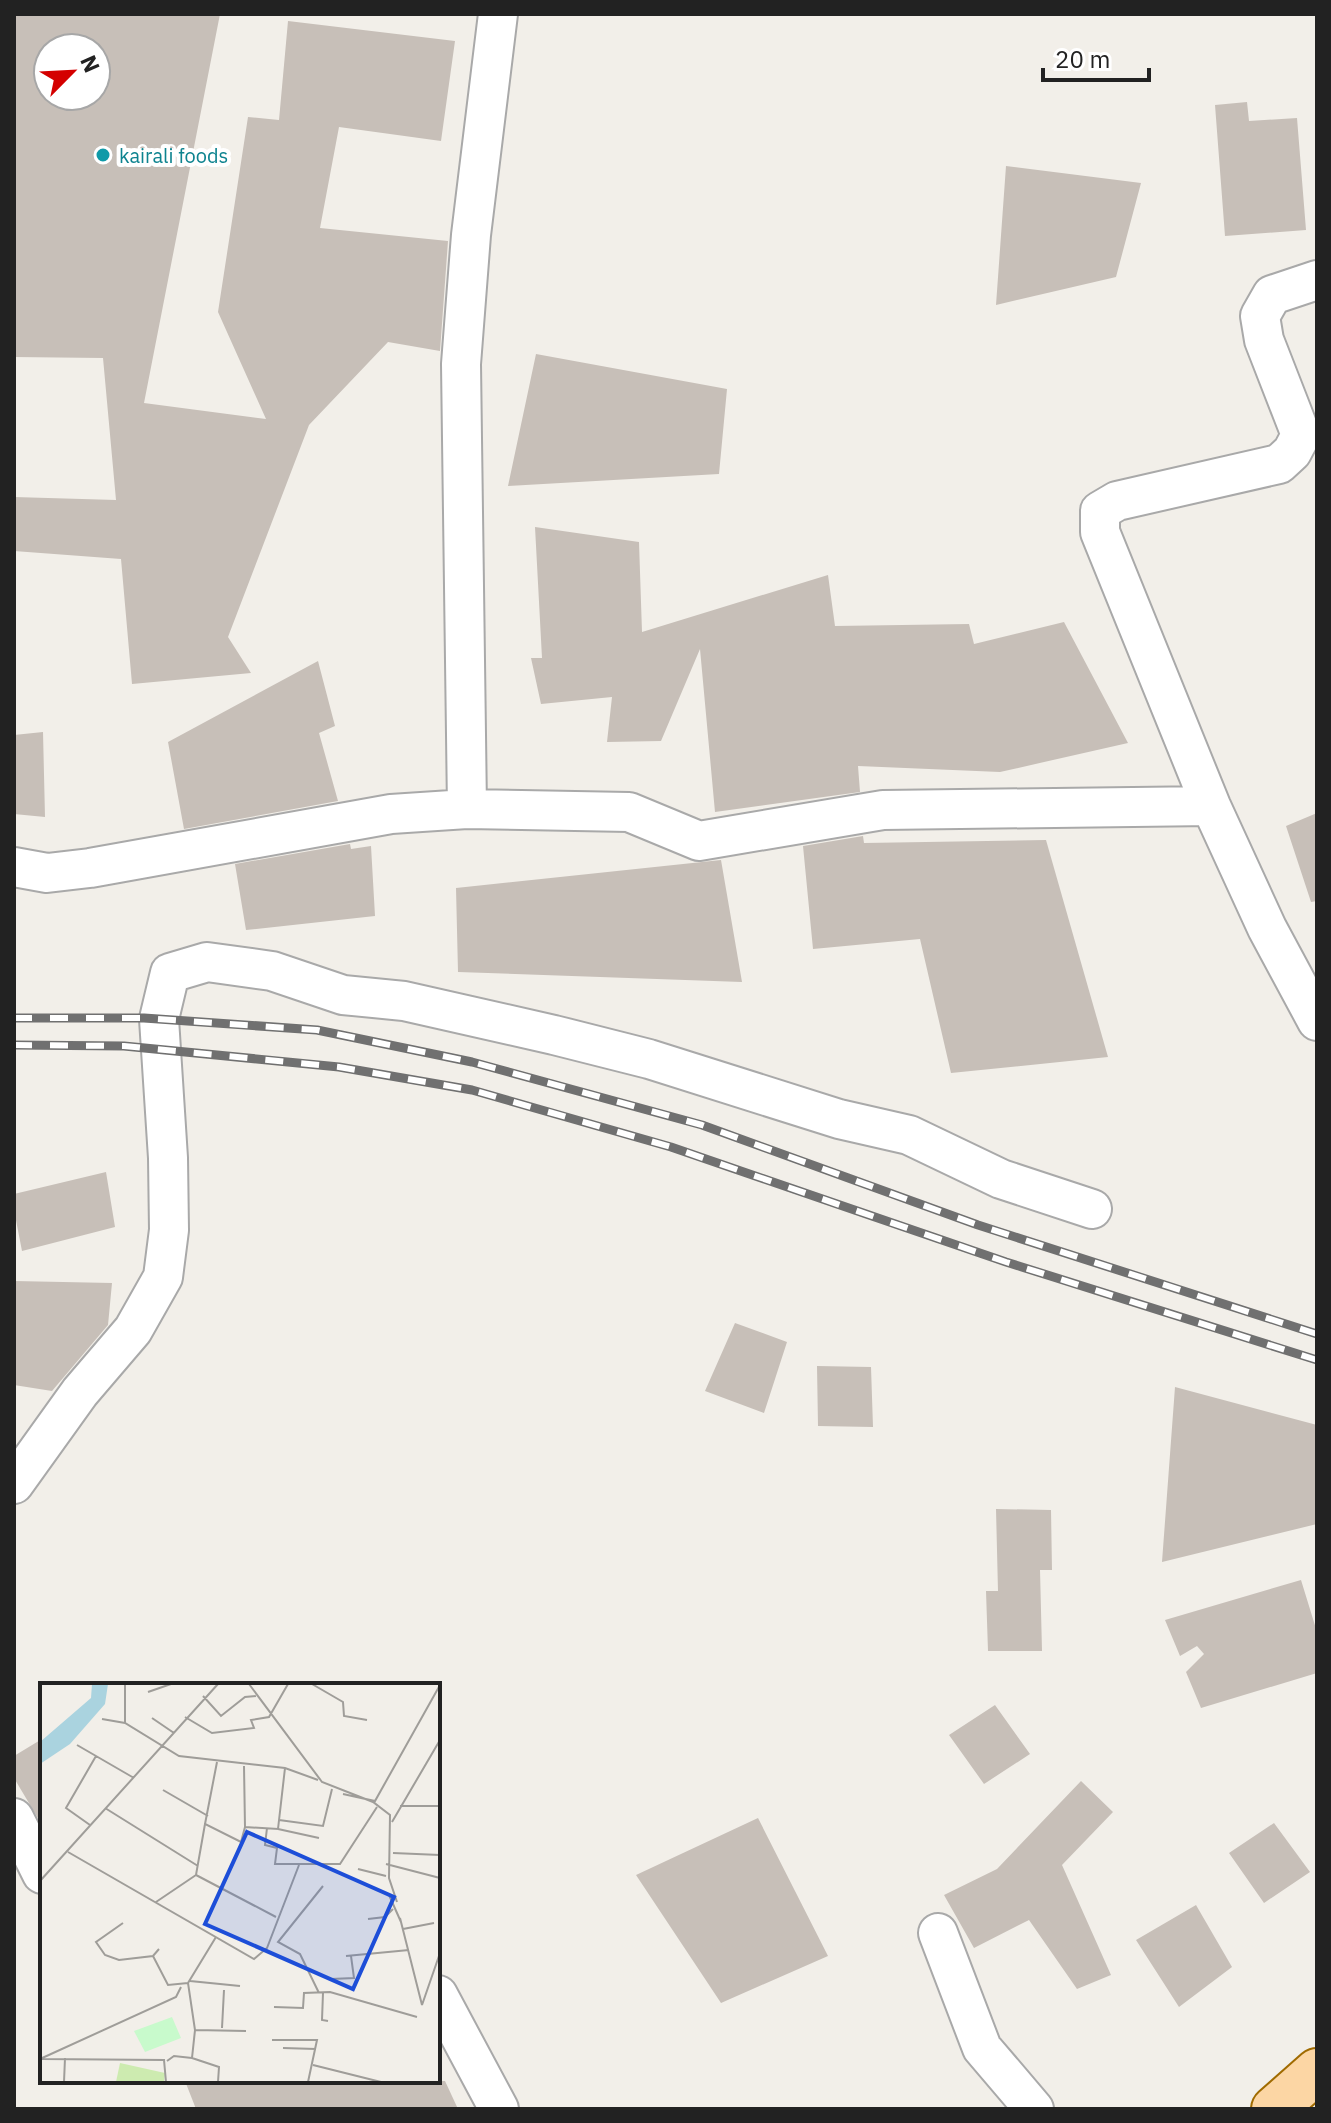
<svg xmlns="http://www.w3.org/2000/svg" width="1331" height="2123" font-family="'IBM Plex Sans',sans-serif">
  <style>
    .building { fill: #c7bfb8; fill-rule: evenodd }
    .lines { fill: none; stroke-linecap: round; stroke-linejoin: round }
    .street-casing { stroke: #a9a9a9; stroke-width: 42 }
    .primary-casing { stroke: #a06b00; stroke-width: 48 }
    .street { stroke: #fff; stroke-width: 38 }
    .primary { stroke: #fcd6a4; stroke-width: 44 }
    .rail-casing { stroke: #707070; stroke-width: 9 }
    .rail { stroke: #fff; stroke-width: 6; stroke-dasharray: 18; stroke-linecap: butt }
    .culture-dot { fill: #0f9aa8; stroke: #fff; stroke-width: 3 }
    .labels { text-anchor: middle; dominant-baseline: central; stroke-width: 8; stroke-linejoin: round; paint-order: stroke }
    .culture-label { font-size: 20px; fill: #0d838f; stroke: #fff; text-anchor: start }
    .inset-road { fill: none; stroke: #9f9d99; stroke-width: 2 }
    .view { fill: #1d4ed8; fill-opacity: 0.15; stroke: #1d4ed8; stroke-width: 4 }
    .inset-edge { fill: none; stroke: #222; stroke-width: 4 }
  </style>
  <rect width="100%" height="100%" fill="#f2efe9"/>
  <path class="building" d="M 14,14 L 220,14 L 144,403 L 266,419 L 218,312 L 248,117 L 279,120 L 288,21 L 455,41 L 441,141 L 339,127 L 320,228 L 448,241 L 440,351 L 388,342 L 309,425 L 228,637 L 251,673 L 132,684 L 121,559 L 14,551 L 14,497 L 116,500 L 103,358 L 14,357 ZM 48,48 L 96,48 L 96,96 L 48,96 Z
    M 1247,102 L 1249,121 L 1297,118 L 1306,230 L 1225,236 L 1215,105 Z
    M 1006,166 L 1141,183 L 1116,277 L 996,305 Z
    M 536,354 L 727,389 L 719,474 L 508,486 Z
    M 535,527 L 639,542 L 642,632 L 828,575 L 835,626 L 969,624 L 974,644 L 1064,622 L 1128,743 L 1000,772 L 858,766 L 860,792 L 715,812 L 700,649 L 661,741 L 607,742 L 612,697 L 541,704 L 531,658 L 542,658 Z
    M 318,661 L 335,726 L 319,733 L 338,801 L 184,829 L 168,742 Z
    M 43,732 L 45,817 L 14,814 L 14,735 Z
    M 1317,813 L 1317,901 L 1311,902 L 1286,826 Z
    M 863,836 L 864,843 L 1046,840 L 1108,1057 L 951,1073 L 920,939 L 813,949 L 803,846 Z
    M 350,844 L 351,849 L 371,846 L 375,916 L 246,930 L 235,864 Z
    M 721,860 L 742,982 L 458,972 L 456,888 Z
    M 106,1172 L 115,1227 L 22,1251 L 14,1210 L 14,1194 Z
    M 14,1281 L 112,1283 L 108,1325 L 52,1391 L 14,1385 Z
    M 735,1323 L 787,1342 L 764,1413 L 705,1391 Z
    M 817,1366 L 871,1367 L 873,1427 L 818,1426 Z
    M 1175,1387 L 1317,1425 L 1317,1524 L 1162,1562 Z
    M 996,1509 L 1051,1510 L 1052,1570 L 1040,1570 L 1042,1651 L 988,1651 L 986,1591 L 998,1591 Z
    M 1301,1580 L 1317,1632 L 1317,1673 L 1201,1708 L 1186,1672 L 1204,1654 L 1197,1646 L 1180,1656 L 1165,1620 Z
    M 995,1705 L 1030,1754 L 984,1784 L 949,1735 Z
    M 42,1739 L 42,1825 L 14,1778 L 14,1756 Z
    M 1081,1781 L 1113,1812 L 1062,1865 L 1111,1975 L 1077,1989 L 1029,1920 L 974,1948 L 944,1895 L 997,1869 Z
    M 758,1818 L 828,1956 L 721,2003 L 636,1875 Z
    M 1274,1823 L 1310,1872 L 1264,1903 L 1229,1853 Z
    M 1196,1905 L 1232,1967 L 1179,2007 L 1136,1940 Z
    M 185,2081 L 445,2081 L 458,2109 L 196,2109 Z"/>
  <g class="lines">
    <g class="street-casing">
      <path id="street" d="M 1317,280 L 1272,295 L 1260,316 L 1264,340 L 1301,435 L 1292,452 L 1279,464 L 1117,501 L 1100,511 L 1100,532 L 1211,806 L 1267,928 L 1317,1021
        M 467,809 L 461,364 L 471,235 L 498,14
        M 14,867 L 47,873 L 90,868 L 391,814 L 467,809 L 629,812 L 699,841 L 883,810 L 1211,806
        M 14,1484 L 80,1392 L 133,1330 L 163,1277 L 169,1230 L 168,1158 L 159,1019 L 170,973 L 207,962 L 272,971 L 343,995 L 404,1001 L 554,1035 L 649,1059 L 839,1119 L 909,1135 L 1001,1179 L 1092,1209
        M 14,1818 L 42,1874
        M 938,1933 L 982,2048 L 1034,2109
        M 438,1995 L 499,2109"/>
    </g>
    <g class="primary-casing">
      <path id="primary" d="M 1274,2109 L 1317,2071"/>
    </g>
    <use href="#street" class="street"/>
    <use href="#primary" class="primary"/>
    <g class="rail-casing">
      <path id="rail" d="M 14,1018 L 144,1018 L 317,1030 L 472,1062 L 702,1125 L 978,1225 L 1317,1334
        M 14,1045 L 124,1046 L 339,1067 L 472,1090 L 671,1147 L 1006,1262 L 1317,1360"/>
    </g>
    <use href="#rail" class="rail"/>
  </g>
  <circle class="culture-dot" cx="103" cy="155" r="8"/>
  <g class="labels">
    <g class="culture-label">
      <text x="119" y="155">kairali foods</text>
    </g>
  </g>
  <g transform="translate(40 1683)">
    <rect width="400" height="400" fill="#f2efe9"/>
    <path d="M 80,380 L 125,390 L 124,399 L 76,399 Z" fill="#cdebb0"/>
    <path d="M 132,334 L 141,355 L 105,369 L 94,348 Z" fill="#c8facc"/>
    <path d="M 52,1 L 68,1 L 65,21 L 30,61 L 0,81 L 0,59 L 51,15 Z" fill="#aad3df"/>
    <path class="inset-road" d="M 85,1 L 85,40M 209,1 L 282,99 L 333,119 L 350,132 L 349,195 L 357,219M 272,1 L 303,19 L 304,33 L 327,37M 108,9 L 131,1M 163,13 L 181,33 L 205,14 L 216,13M 145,34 L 172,50 L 214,45 L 211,37 L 229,34 L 248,1M 112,35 L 134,50M 62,36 L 85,40 L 139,73 L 245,85 L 278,97M 37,62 L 94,95M 177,79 L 165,141 L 201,159 L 205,144M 204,83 L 205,144 L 238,146 L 245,85M 123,107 L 168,133M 303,111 L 335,118 L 400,2M 360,123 L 400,123M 65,125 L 158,183M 239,137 L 283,143 L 292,106M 352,139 L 400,57M 50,142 L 26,125 L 56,73M 227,145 L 225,162 L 237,165 L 235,181 L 300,181 L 337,124M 238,146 L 279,155M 28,169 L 214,276 L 227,265 L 259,182M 353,170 L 400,172M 346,181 L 400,195M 318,186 L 346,193M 156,192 L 236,234M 0,198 L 178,1M 349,212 L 361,239M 116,219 L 156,192 L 165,141M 360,235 L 382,322M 328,236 L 345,234 L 353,226M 83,240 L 56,259 L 65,272 L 79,277 L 113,273 L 119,266M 363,246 L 394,240M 176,254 L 148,300 L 155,347 L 152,375 L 179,384 L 178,399M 113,273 L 128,302 L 148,300M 306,273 L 369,267M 291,296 L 314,295 L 311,273M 150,298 L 200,303M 279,310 L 260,271 L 238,259 L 283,203M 283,310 L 282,337 L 288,338M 382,322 L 400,270M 234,324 L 263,325 L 264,310 L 290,309 L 377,334M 182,345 L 184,307M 155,347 L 206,348M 232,357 L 277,357 L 268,399M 243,365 L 276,366M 0,376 L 136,314 L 141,304M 2,376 L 124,377 L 126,399M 127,378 L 134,373 L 152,375M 273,382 L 341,399M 24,399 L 25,375"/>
    <path class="view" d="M 207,149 L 354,214 L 313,306 L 165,241 Z"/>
    <rect width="400" height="400" class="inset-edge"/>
  </g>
  <rect width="1331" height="2123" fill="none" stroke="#222222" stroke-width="32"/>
  <g transform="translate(72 72) rotate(66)"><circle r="38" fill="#ffffff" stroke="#a7a7a7" stroke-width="2"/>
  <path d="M0-6L14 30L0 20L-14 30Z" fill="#d40000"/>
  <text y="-12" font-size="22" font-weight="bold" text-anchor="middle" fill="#222222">N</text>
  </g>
  <path d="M1043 68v12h106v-12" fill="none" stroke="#222222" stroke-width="4"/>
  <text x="1055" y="68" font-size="24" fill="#222222" stroke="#ffffff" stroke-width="6" paint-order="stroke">20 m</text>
</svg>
